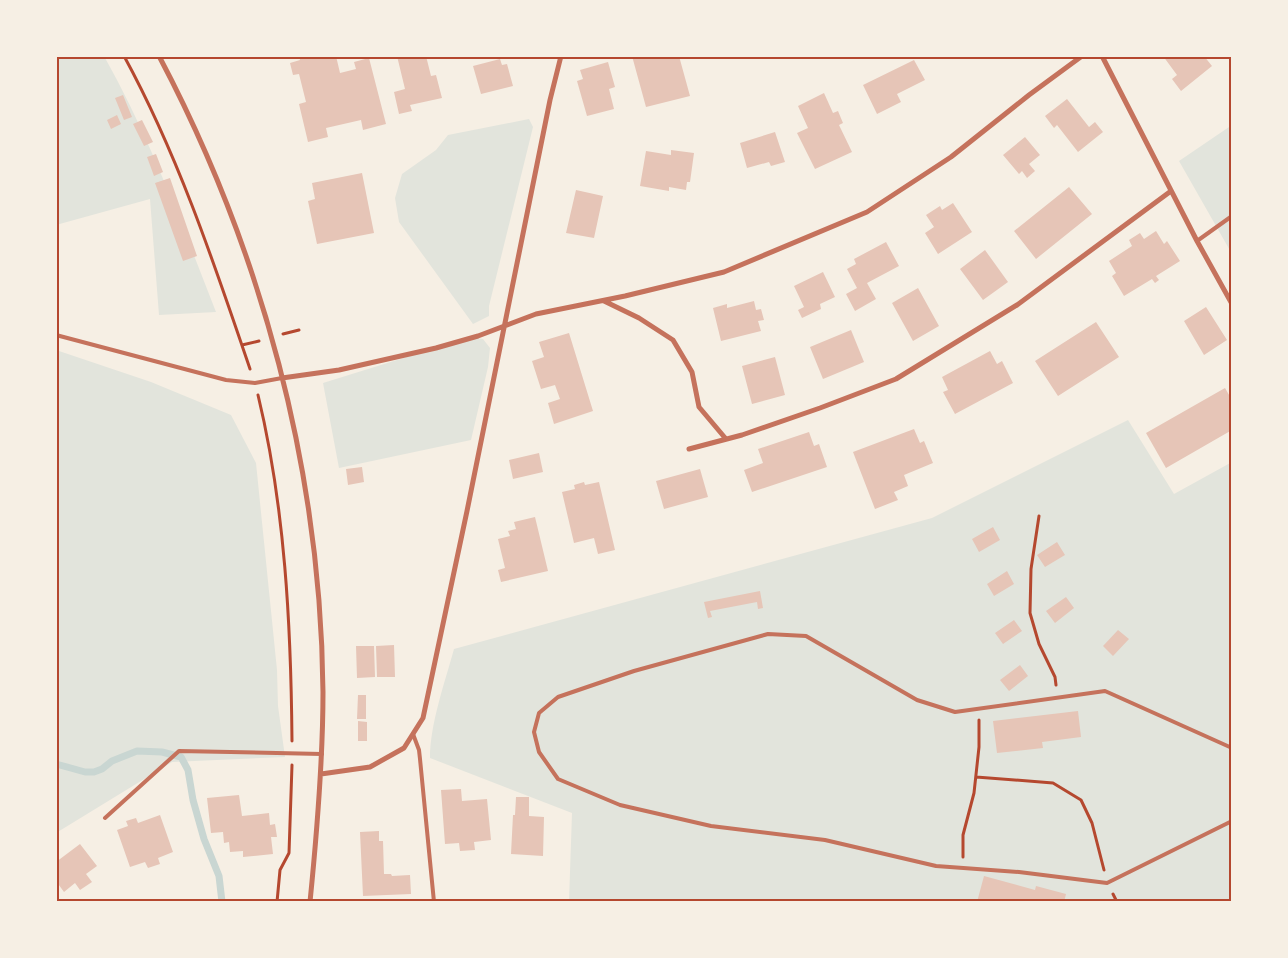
<svg xmlns="http://www.w3.org/2000/svg" width="1288" height="958" font-family="'Roboto Condensed',sans-serif">
  <style>
    .green { fill: #e2e4dc }
    .lines { fill: none; stroke-linecap: round; stroke-linejoin: round }
    .stream { stroke: #c9d6d2; stroke-width: 7 }
    .building { fill: #e6c5b7 }
    .path { stroke: #b5482f; stroke-width: 3 }
    .service { stroke: #c5725c; stroke-width: 4 }
    .minor { stroke: #c5725c; stroke-width: 5 }
    .neatline { fill: none; stroke: #b5482f; stroke-width: 2 }
  </style>
  <rect width="100%" height="100%" fill="#f6efe4"/>
  <path class="green" d="M 56,56 L 104,56 C 150,138 182,225 216,312 L 159,315 L 150,199 L 56,225 Z
    M 529,119 L 533,127 L 489,306 L 489,316 L 473,324 L 399,222 L 395,198 L 402,174 L 436,150 L 448,135 Z
    M 1232,125 L 1232,254 L 1179,161 Z
    M 471,337 L 483,339 L 490,348 L 488,367 L 471,440 L 339,468 L 323,383 Z
    M 56,350 L 151,382 L 231,415 L 256,463 L 277,670 L 278,706 L 285,757 L 172,762 L 56,833 Z
    M 1128,420 L 1174,494 L 1232,462 L 1232,902 L 569,902 L 572,813 L 430,758 C 430,724 445,682 454,649 L 932,518 Z"/>
  <g class="lines">
    <path class="stream" d="M 56,764 L 85,772 L 94,772 L 102,769 L 112,761 L 137,751 L 162,752 L 181,757 L 188,770 L 193,800 L 204,839 L 219,876 L 222,902"/>
  </g>
  <path class="building" d="M 299,56 L 336,56 L 340,73 L 356,69 L 354,62 L 369,58 L 386,124 L 363,130 L 361,120 L 326,128 L 328,137 L 308,142 L 299,104 L 306,102 L 299,74 L 293,75 L 290,63 L 300,60 Z
    M 397,56 L 426,56 L 431,76 L 436,75 L 442,98 L 410,105 L 412,111 L 399,114 L 394,92 L 405,89 Z
    M 632,56 L 679,56 L 690,96 L 646,107 Z
    M 1163,56 L 1204,56 L 1212,66 L 1181,91 L 1172,79 L 1177,75 Z
    M 500,59 L 502,65 L 507,64 L 513,86 L 481,94 L 473,66 Z
    M 914,60 L 925,80 L 897,94 L 901,102 L 877,114 L 863,85 Z
    M 608,62 L 615,87 L 609,89 L 614,109 L 587,116 L 577,81 L 583,79 L 580,70 Z
    M 824,93 L 833,113 L 838,111 L 843,123 L 839,125 L 852,152 L 815,169 L 797,133 L 808,128 L 798,106 Z
    M 123,95 L 132,117 L 124,120 L 115,98 Z
    M 1067,99 L 1089,127 L 1095,122 L 1103,132 L 1078,152 L 1057,125 L 1054,128 L 1045,116 Z
    M 117,115 L 121,124 L 111,129 L 107,120 Z
    M 142,120 L 153,142 L 144,146 L 133,124 Z
    M 775,132 L 785,162 L 771,166 L 769,162 L 747,168 L 740,143 Z
    M 1025,137 L 1040,155 L 1029,164 L 1035,171 L 1027,178 L 1022,171 L 1019,174 L 1003,155 Z
    M 671,150 L 694,153 L 690,182 L 687,182 L 686,190 L 669,187 L 669,191 L 640,186 L 646,151 L 671,155 Z
    M 156,154 L 163,172 L 154,176 L 147,157 Z
    M 362,173 L 374,233 L 317,244 L 308,201 L 315,199 L 312,183 Z
    M 170,178 L 197,256 L 183,261 L 155,183 Z
    M 1069,187 L 1092,214 L 1036,259 L 1014,231 Z
    M 576,190 L 603,196 L 594,238 L 566,233 Z
    M 953,203 L 972,232 L 938,254 L 925,233 L 934,227 L 926,215 L 940,206 L 942,210 Z
    M 1156,231 L 1164,244 L 1167,241 L 1180,261 L 1156,276 L 1159,280 L 1155,283 L 1152,279 L 1124,296 L 1112,276 L 1116,273 L 1109,261 L 1132,246 L 1129,240 L 1140,233 L 1144,239 Z
    M 886,242 L 899,266 L 867,283 L 876,299 L 855,311 L 846,294 L 857,288 L 847,269 L 856,264 L 854,259 Z
    M 985,250 L 1008,282 L 983,300 L 960,269 Z
    M 823,272 L 835,297 L 820,304 L 821,309 L 802,318 L 798,310 L 804,307 L 794,286 Z
    M 918,288 L 939,326 L 913,341 L 892,303 Z
    M 754,301 L 756,310 L 761,309 L 764,320 L 758,321 L 761,331 L 721,341 L 713,308 L 727,304 L 727,308 Z
    M 1206,307 L 1227,340 L 1204,355 L 1184,321 Z
    M 1096,322 L 1119,357 L 1058,396 L 1035,361 Z
    M 851,330 L 864,362 L 823,379 L 810,347 Z
    M 569,333 L 593,411 L 554,424 L 548,403 L 560,399 L 555,385 L 541,389 L 532,361 L 544,357 L 539,342 Z
    M 990,351 L 997,364 L 1002,361 L 1013,383 L 955,414 L 943,392 L 948,390 L 942,377 Z
    M 775,357 L 785,395 L 752,404 L 742,366 Z
    M 1225,388 L 1232,400 L 1232,430 L 1166,468 L 1146,433 Z
    M 914,429 L 920,443 L 924,441 L 933,463 L 904,475 L 908,486 L 894,492 L 898,500 L 875,509 L 853,452 Z
    M 809,432 L 814,446 L 819,444 L 827,467 L 752,492 L 744,470 L 763,463 L 758,449 Z
    M 539,453 L 543,472 L 513,479 L 509,460 Z
    M 362,467 L 364,482 L 348,485 L 346,469 Z
    M 700,469 L 708,497 L 664,509 L 656,481 Z
    M 584,482 L 585,485 L 599,482 L 615,550 L 598,554 L 594,538 L 574,543 L 562,492 L 575,489 L 574,485 Z
    M 535,517 L 548,571 L 501,582 L 498,570 L 505,568 L 498,539 L 510,536 L 508,531 L 516,529 L 514,522 Z
    M 993,527 L 1000,540 L 979,552 L 972,539 Z
    M 1057,542 L 1065,555 L 1045,567 L 1037,555 Z
    M 1007,571 L 1014,584 L 994,596 L 987,584 Z
    M 760,591 L 763,608 L 758,609 L 757,602 L 710,611 L 712,617 L 708,618 L 704,602 Z
    M 1066,597 L 1074,608 L 1055,623 L 1046,611 Z
    M 1014,620 L 1022,631 L 1003,644 L 995,633 Z
    M 1118,630 L 1129,639 L 1113,656 L 1103,646 Z
    M 394,645 L 395,677 L 377,677 L 376,646 Z
    M 356,646 L 374,646 L 375,677 L 357,678 Z
    M 1020,665 L 1028,676 L 1009,691 L 1000,680 Z
    M 358,695 L 366,695 L 366,719 L 357,719 Z
    M 1078,711 L 1081,737 L 1042,742 L 1043,748 L 997,753 L 993,721 Z
    M 358,721 L 367,722 L 367,741 L 358,741 Z
    M 461,789 L 462,801 L 487,799 L 491,840 L 474,842 L 475,850 L 460,851 L 459,843 L 445,844 L 441,790 Z
    M 239,795 L 242,816 L 269,813 L 270,825 L 275,824 L 277,837 L 271,837 L 273,854 L 243,857 L 243,851 L 230,852 L 229,842 L 224,843 L 223,832 L 211,833 L 207,798 Z
    M 516,797 L 529,797 L 529,816 L 544,817 L 543,856 L 511,854 L 513,815 L 515,815 Z
    M 160,815 L 173,852 L 158,858 L 160,864 L 148,868 L 145,862 L 130,867 L 117,830 L 128,826 L 126,821 L 136,818 L 138,823 Z
    M 379,831 L 379,841 L 383,841 L 384,874 L 391,874 L 392,876 L 410,875 L 411,894 L 363,896 L 360,832 Z
    M 80,844 L 97,866 L 86,874 L 92,882 L 80,890 L 75,883 L 64,892 L 56,881 L 56,862 Z
    M 984,876 L 1035,890 L 1036,886 L 1066,894 L 1064,902 L 977,902 Z"/>
  <g class="lines">
    <path class="path" d="M 124,56 C 178,155 214,263 250,369
      M 283,334 L 299,330
      M 242,345 L 259,341
      M 258,395 C 285,507 291,625 292,741
      M 1039,516 L 1031,569 L 1030,613 L 1039,644 L 1055,677 L 1056,685
      M 976,777 L 1053,783 L 1081,800 L 1092,823 L 1104,870
      M 963,857 L 963,835 L 974,793 L 979,747 L 979,720
      M 1113,894 L 1117,902
      M 277,902 L 280,870 L 289,853 L 292,765
      M 1226,902 L 1232,901"/>
    <path class="service" d="M 1197,241 L 1232,216
      M 56,335 L 226,380 L 255,383 L 282,378
      M 413,734 L 419,750 L 420,759 L 434,902
      M 1232,748 L 1105,691 L 955,712 L 917,700 L 806,636 L 768,634 L 634,671 L 558,697 L 539,713 L 534,732 L 539,752 L 558,779 L 620,805 L 711,826 L 825,840 L 936,866 L 1019,872 L 1107,883 L 1232,821
      M 105,818 L 179,751 L 322,754"/>
    <path class="minor" d="M 159,56 C 262,251 321,471 323,692 C 323,762 317,832 310,902
      M 1102,56 L 1197,241 L 1232,304
      M 604,301 L 639,318 L 673,340 L 692,372 L 699,407 L 726,439
      M 282,378 L 339,370 L 436,348 L 478,336 L 536,314 L 625,296 L 724,272 L 867,212 L 951,157 L 1029,95 L 1082,56
      M 689,449 L 742,435 L 820,408 L 896,379 L 1017,305 L 1171,191
      M 321,774 L 370,767 L 404,748 L 423,718 L 467,511 L 550,100 L 561,56"/>
  </g>
  <rect width="1288" height="958" fill="none" stroke="#f6efe4" stroke-width="115"/>
  <rect x="58" y="58" width="1172" height="842" class="neatline"/>
</svg>
